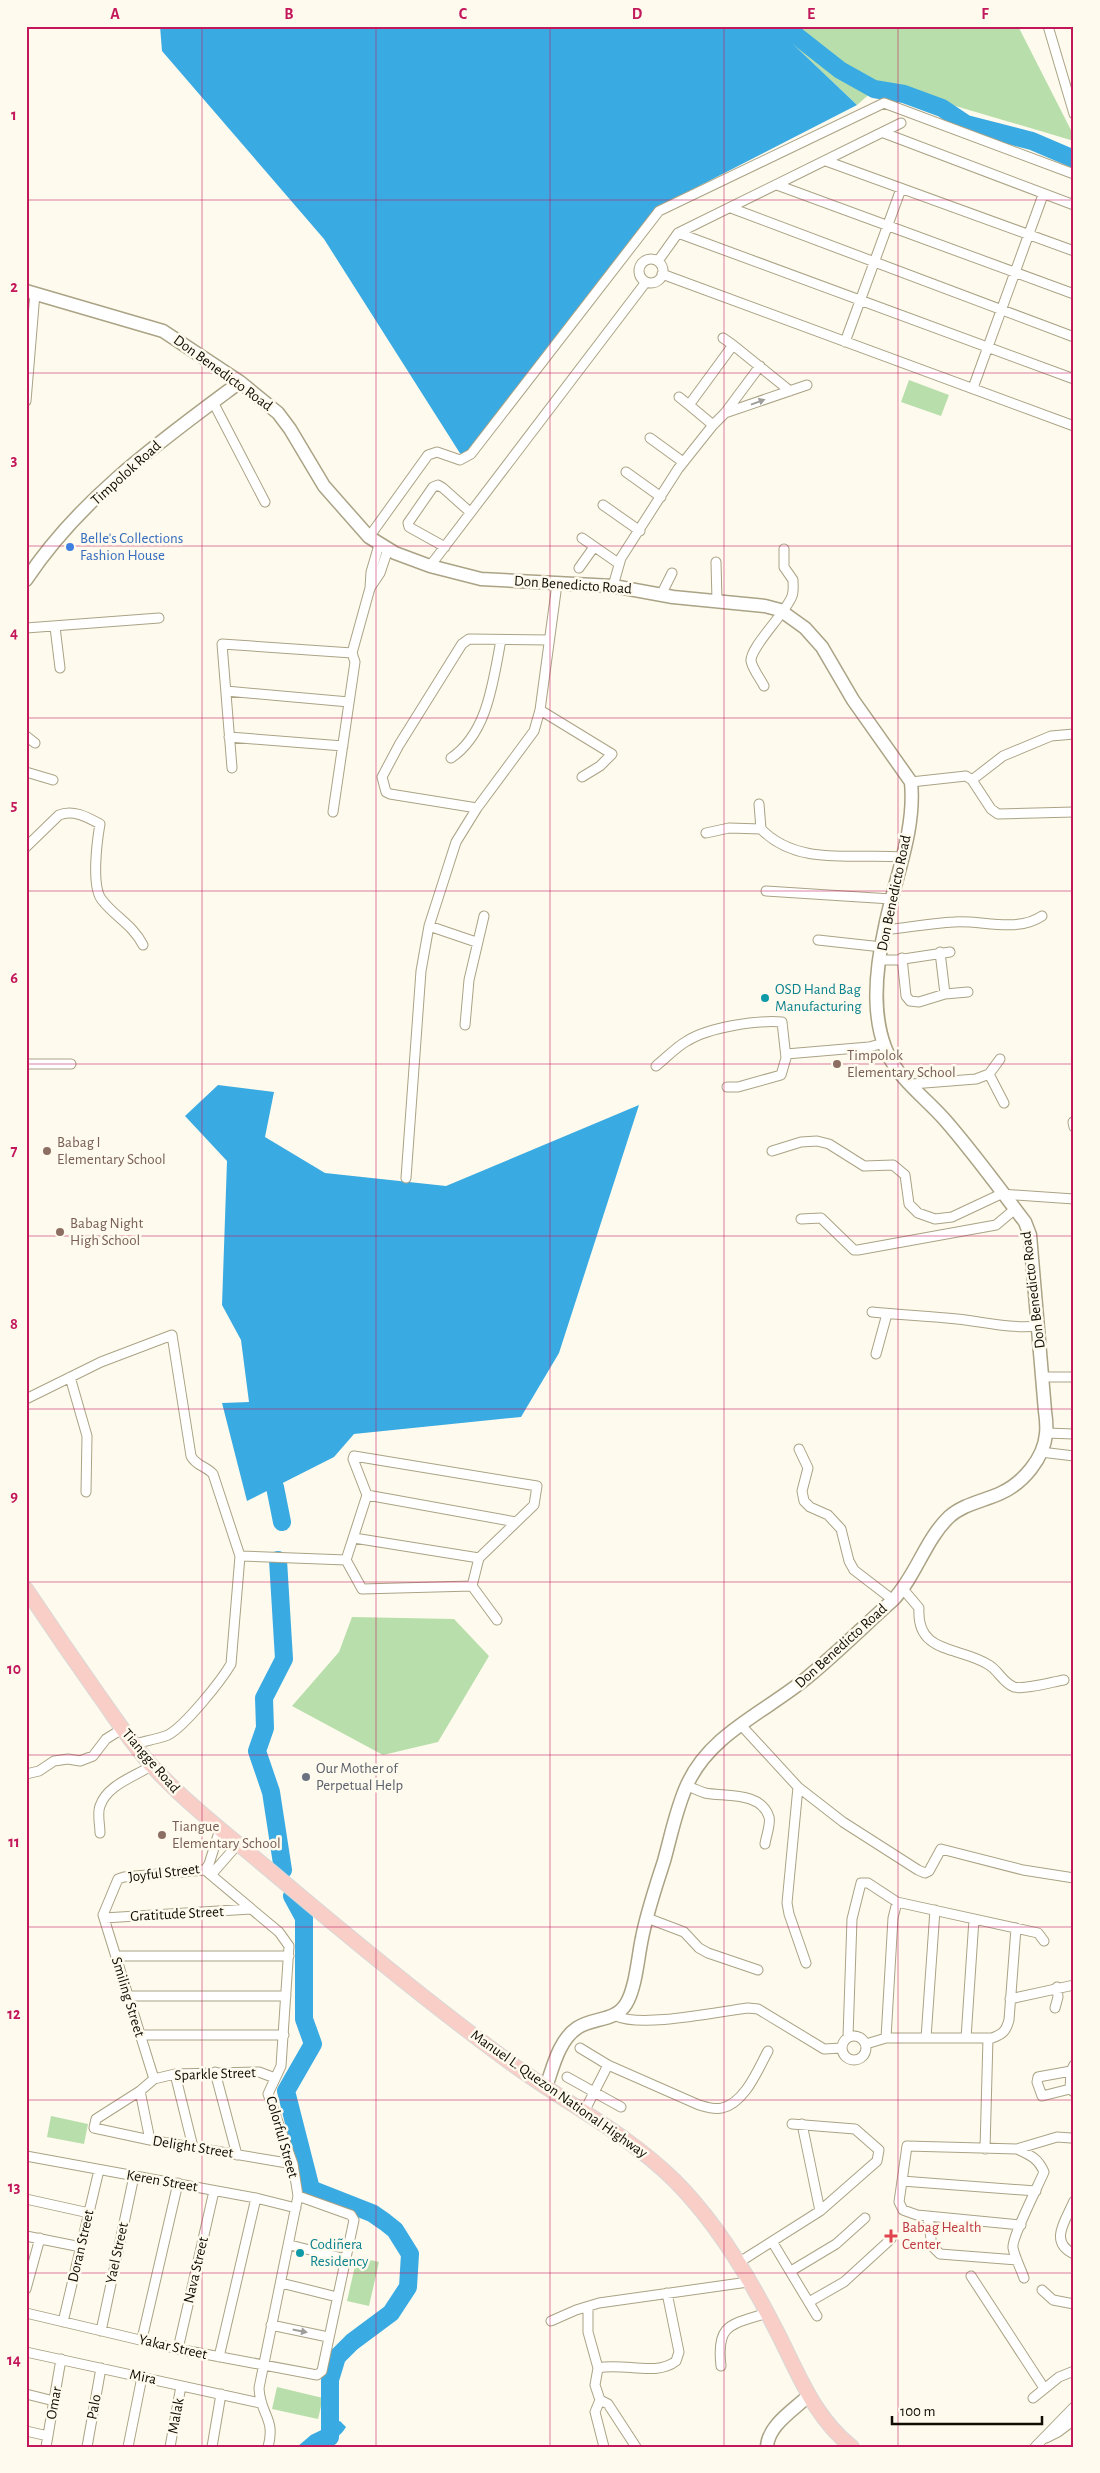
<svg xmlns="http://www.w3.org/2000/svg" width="1100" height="2473" font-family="'Alegreya Sans',sans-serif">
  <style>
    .green { fill: #b8dfab }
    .water { fill: #3aaae2 }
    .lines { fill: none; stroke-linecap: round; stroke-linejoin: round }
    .river { stroke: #3aaae2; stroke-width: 18 }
    .street-casing { stroke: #aba385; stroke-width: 11 }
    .secondary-casing { stroke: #aba385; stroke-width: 15 }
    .primary-casing { stroke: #d9d8d7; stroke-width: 16 }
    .street { stroke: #fff; stroke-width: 9 }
    .secondary { stroke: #fff; stroke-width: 12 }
    .primary { stroke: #f8cec7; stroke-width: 14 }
    .oneway { fill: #9f9e9a }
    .grid { fill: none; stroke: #c2185b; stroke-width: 1; stroke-opacity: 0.55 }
    .shop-dot { fill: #3f7fe0; stroke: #fefaed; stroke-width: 2 }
    .culture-dot { fill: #0f9aa8; stroke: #fefaed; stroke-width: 2 }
    .education-dot { fill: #8d6e63; stroke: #fefaed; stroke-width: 2 }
    .worship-dot { fill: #6b7280; stroke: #fefaed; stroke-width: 2 }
    .health-dot { fill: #e0444e; stroke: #fefaed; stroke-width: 2 }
    .labels { text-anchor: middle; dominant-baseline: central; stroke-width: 5; stroke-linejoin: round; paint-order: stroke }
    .street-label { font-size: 15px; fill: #0f0c03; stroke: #fefaed }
    .shop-label { font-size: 15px; fill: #366cbe; stroke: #fefaed; text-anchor: start }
    .culture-label { font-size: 15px; fill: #0d838f; stroke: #fefaed; text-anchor: start }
    .education-label { font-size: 15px; fill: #785e54; stroke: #fefaed; text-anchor: start }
    .worship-label { font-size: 15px; fill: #5b616d; stroke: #fefaed; text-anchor: start }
    .health-label { font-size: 15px; fill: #be3a42; stroke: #fefaed; text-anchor: start }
    .neatline { fill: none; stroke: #c2185b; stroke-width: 2 }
    .grid-label { font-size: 16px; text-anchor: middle; font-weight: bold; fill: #c2185b }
  </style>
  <rect width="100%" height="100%" fill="#fefaed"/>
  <path class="green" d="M 774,26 L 1018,26 L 1074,136 L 1074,141 L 881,84 L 857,105 Z
    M 909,380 L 949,395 L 941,416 L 901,402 Z
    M 352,1617 L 454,1619 L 489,1656 L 438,1742 L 383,1755 L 292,1706 L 339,1652 Z
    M 51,2116 L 88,2124 L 84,2144 L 47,2137 Z
    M 357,2257 L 379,2262 L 369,2306 L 347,2301 Z
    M 277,2387 L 323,2398 L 318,2419 L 272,2409 Z"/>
  <path class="water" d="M 160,26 L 774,26 L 857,105 L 656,208 L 463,458 L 324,239 L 162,51 Z
    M 218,1085 L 274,1092 L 265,1137 L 325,1173 L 446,1186 L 639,1105 L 559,1353 L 521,1417 L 354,1434 L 334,1457 L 247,1501 L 222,1403 L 249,1402 L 241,1340 L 222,1305 L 227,1161 L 185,1116 Z
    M 340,2421 L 346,2427 C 335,2445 316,2447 297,2447 L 311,2435 Z"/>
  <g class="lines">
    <path class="river" d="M 784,26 L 840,70 L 874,89 L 904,94 L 942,108 L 966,124 L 1032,141 L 1074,159
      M 275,1487 L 282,1522
      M 278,1560 L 284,1659 L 264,1698 L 265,1728 L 257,1751 L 271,1792 L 283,1870
      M 292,1896 L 304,1918 L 304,2019 L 313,2044 L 286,2091 L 311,2189 L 372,2213 L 385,2222 L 395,2230 L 410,2254 L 408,2287 L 391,2313 L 352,2342 L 337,2357 L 330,2380 L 330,2437 L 314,2447"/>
    <g class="street-casing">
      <path id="street" d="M 1048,26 L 1074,114
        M 884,133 L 1074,205
        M 826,161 L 1074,251
        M 777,185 L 1074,294
        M 731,208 L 1074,337
        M 678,233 L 1074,379
        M639 271a12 12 0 1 1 24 0a12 12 0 1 1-24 0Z
        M 658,261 L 678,233 L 901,123
        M 662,274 L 1074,426
        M 723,338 L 733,345
        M 845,342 L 901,189
        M 973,388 L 1043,195
        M 679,397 L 689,405
        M 26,401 L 35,293
        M 213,402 L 265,502
        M 725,413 L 807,385
        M 713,425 L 689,405 L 733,345 L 790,391
        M 650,438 L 683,462
        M 626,472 L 661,497
        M 603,505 L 640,531
        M 369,537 L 428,455 L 437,452 L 460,460 L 471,454 L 659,211 L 884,103 L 1074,174
        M 582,538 L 618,563
        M 445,547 L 409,527 L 408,523 L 433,487 L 438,485 L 443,488 L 470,512
        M 716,562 L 717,601
        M 430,566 L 646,282
        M 579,568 L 594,547
        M 613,586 L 621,558 L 678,469 L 713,425 L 725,413 L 760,366
        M 370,588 L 380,573 L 388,549
        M 661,595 L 672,573
        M 55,627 L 60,668
        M 26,628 L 159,618
        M 764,686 C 760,678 753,670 751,661 C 750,647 786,613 792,596 C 794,591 793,585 793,580 L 784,567 L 784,549
        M 226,691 L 349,702
        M 540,710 L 612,754 L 600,766 L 582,777
        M 26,736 L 35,743
        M 229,737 L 343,746
        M 451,758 C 488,733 493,681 501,640
        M 232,768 L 222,644 L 352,653
        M 26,772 L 53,780
        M 972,780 L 1003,756 L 1051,736 L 1074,734
        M 911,782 L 966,776 L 972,780 L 991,809 L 998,814 L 1074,812
        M 759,804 L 761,829 C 798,867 854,853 902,857
        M 477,808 L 390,794 L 386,792 L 382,777 L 399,745 L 462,644 L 469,639 L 549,640
        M 333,812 L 355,662 L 352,653 L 370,588 L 371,572 L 379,545
        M 706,833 L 729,828 L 761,829
        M 26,847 L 59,815 C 73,809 87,817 100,824 C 97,841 91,887 102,900 C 115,917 133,925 143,945
        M 766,891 L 891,899
        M 429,926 L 476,942
        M 884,930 C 907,928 930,923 954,922 C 982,920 1017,933 1042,916
        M 818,940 L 882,947
        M 940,952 L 945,994
        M 902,958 L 906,996 L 910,1001 L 919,1002 L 945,994 L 968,992
        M 880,960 L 897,960 L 950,952
        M 465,1025 L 469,980 L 484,916
        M 786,1054 L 869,1047 L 884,1043
        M 26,1064 L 71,1064
        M 656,1066 C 666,1058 676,1047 687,1041 C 709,1027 757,1020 782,1022 L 786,1058 L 781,1075 L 738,1087 L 727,1087
        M 989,1074 L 1004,1103
        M 912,1084 L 976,1079 L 989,1074 L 1000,1059
        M 1073,1122 L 1074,1127
        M 772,1151 L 801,1142 L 817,1141 L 829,1144 L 864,1166 L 893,1165 L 905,1175 L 909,1204 L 918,1213 L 935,1219 L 952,1217 L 1001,1194 L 1074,1199
        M 406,1178 L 421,971 L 429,926 L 456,842 L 477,808 L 534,731 L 540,710 L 557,584
        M 801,1219 L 821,1218 L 854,1250 L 858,1250 L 996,1225 L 1015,1209
        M 872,1312 C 900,1315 929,1316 957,1319 C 985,1322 1010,1329 1038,1326
        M 876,1354 L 887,1314
        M 70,1377 L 87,1436 L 86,1492
        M 1043,1377 L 1074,1377
        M 26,1399 L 101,1362 L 172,1335 L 191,1456 C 196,1466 206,1466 213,1474 L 240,1556 L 231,1664 C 221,1681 185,1726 168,1735 C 158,1739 145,1741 134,1744
        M 1046,1433 L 1074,1434
        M 799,1449 L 808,1468 L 802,1491 L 804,1501 L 810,1507 L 828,1515 L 841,1529 L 849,1561 L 854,1570 L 893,1600
        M 1041,1452 L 1074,1456
        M 367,1495 L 516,1522
        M 354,1538 L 479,1558
        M 240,1556 L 346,1560
        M 472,1586 L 362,1589 L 346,1560 L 367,1495 L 353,1459 L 354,1456 L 537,1486 L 534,1505 L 479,1558 L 472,1586 L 497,1620
        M 903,1589 L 919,1608 C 916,1655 960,1646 989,1665 C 998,1670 1003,1683 1014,1687 C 1024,1690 1052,1682 1064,1680
        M 740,1724 L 798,1787 L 843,1822 L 918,1870 L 925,1873 L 929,1871 L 941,1849 L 1023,1870 L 1074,1878
        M 26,1774 L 39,1771 L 54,1761 L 68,1759 L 80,1761 L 93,1756 L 106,1739 L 122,1729
        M 687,1786 C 693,1788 699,1791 705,1793 C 724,1797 761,1791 769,1817 C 771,1824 766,1836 765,1844
        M 798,1787 L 787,1903 L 789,1914 L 806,1963
        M 100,1833 C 100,1825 97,1813 100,1806 C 107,1785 134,1777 151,1766
        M 205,1870 L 279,1932 L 289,1946 L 281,2066 L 268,2094 L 293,2164 L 298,2196 L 259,2388 C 260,2415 276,2418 268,2447
        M 205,1870 L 209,1864 L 220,1829
        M 211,1875 L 238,1844
        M 104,1918 L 251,1909
        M 647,1918 L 684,1932 L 699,1948 L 708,1953 L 758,1970
        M 116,1956 L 289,1956
        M 128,1996 L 286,1996
        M 1010,1999 L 1074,1985
        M 1055,2008 L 1058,1997 L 1057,1987
        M 616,2016 C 642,2028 716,2012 748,2008 L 758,2009 L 824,2049 L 842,2048
        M 140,2035 L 284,2035
        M842 2048a12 12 0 1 1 24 0a12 12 0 1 1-24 0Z
        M 848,2037 L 852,1919 L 861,1883 L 868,1883 L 897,1902 L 1038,1933 L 1044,1941
        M 886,2038 L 893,1918 L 897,1902
        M 926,2038 L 935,1910
        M 966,2038 L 974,1919
        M 866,2044 L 886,2038 L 992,2038 C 1003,2034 1006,2031 1009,2020 L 1016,1928
        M 580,2048 L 608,2065 L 699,2105 C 706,2107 714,2110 722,2108 C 745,2103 758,2069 768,2051
        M 1074,2065 L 1071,2071 L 1070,2089 L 1074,2092
        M 215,2072 L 237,2155
        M 175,2074 L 193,2147
        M 567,2077 L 621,2107
        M 275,2078 L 259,2072 L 175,2074 L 154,2079 L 140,2091 L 96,2119 L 94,2128 L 150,2140 L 293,2164
        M 154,2079 L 103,1915 L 118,1879 L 124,1877 L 205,1870
        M 1070,2089 L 1042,2096 L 1037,2082 L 1038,2077 L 1071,2071
        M 140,2091 L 150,2140
        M 585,2110 L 608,2065
        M 802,2124 L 820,2211
        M 985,2149 L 988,2038
        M 1017,2149 L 1057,2137 L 1071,2138
        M 26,2156 L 256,2198 L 296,2208
        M 902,2181 L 1036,2191
        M 26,2199 L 89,2213
        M 1074,2201 C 1066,2220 1048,2242 1074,2254
        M 928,2217 L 932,2246 L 940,2254 L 1017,2260
        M 1021,2225 L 917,2215 L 903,2210 L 899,2202 L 907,2146 L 1017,2149 C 1030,2155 1038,2158 1044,2172 C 1039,2184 1011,2239 1013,2248 C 1015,2258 1021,2269 1024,2278
        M 26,2236 L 81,2247
        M 773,2243 L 817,2316
        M 290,2245 L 346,2259
        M 738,2263 L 820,2211 L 877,2161 L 879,2150 L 855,2129 L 792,2124
        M 791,2271 L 836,2244 L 865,2218
        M 971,2276 L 1044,2388
        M 281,2283 L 337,2297
        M 26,2289 L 40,2238
        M 1042,2290 L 1053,2300 L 1074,2304
        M 809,2302 L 844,2282 L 891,2239
        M 588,2307 L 588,2332 L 598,2368 L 595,2385 L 600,2400
        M 26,2313 L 178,2349 L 317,2375 L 322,2371 L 354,2220 L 351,2215 L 298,2196
        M 551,2321 L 576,2310 L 599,2303 L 748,2282
        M 63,2322 L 99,2170
        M 271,2325 L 328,2337
        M 101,2331 L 134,2176
        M 142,2339 L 178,2183
        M 178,2349 L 214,2191
        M 26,2352 L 260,2403
        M 219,2357 L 256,2198
        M 721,2366 C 716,2323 731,2325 767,2313
        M 598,2368 C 623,2362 656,2377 676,2361 L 679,2352 L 667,2293
        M 26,2394 L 54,2401
        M 1033,2398 L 1059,2377 L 1074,2371
        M 600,2400 L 608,2404 L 636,2447
        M 600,2400 L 595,2412 L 604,2447
        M 26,2431 L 48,2436
        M 1046,2438 L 1058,2432 L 1074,2420
        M 46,2447 L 61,2359
        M 87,2447 L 101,2368
        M 128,2447 L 142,2377
        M 170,2447 L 181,2386
        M 212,2447 L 221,2394
        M 1035,2447 L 1074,2407"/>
    </g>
    <g class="secondary-casing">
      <path id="secondary" d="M 26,291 L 163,331 L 240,382 L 278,413 L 290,429 L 324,486 L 369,537 L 395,553 L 430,566 L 481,579 L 613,586 L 673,597 L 765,606 L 780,610 L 805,628 L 822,647 L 853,700 L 911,782 C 916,831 894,880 885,927 C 875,972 868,1031 898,1071 C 911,1088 930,1103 945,1120 C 973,1152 999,1188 1025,1222 L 1030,1235 L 1045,1411 C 1046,1418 1047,1426 1046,1434 C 1044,1458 1023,1483 1001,1493 C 984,1501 963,1504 949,1517 C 925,1540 916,1576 893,1600 C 865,1625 838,1652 809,1676 C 768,1711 710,1733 687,1785 C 676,1809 671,1836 664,1861 C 656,1886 647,1912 642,1938 C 638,1956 636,1988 626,2004 C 615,2022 593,2017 577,2028 C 559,2040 553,2067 546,2087
        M 26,580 C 80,498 162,440 240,382
        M 767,2447 C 768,2425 794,2410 808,2396"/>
    </g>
    <g class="primary-casing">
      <path id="primary" d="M 26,1589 C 50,1625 74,1660 98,1694 C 116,1719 132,1745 153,1767 C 193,1810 241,1845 285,1883 C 356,1943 433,2006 508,2061 C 563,2102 626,2132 675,2181 C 716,2222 748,2275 774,2326 C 797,2369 812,2416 852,2447"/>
    </g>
    <use href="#street" class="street"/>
    <use href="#secondary" class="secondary"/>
    <use href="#primary" class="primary"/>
  </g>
  <defs><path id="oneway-solid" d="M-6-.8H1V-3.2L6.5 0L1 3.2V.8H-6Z" transform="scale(1.25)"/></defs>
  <g class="oneway">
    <use href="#oneway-solid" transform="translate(758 402) rotate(-20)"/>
    <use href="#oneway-solid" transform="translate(300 2331) rotate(11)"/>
  </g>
  <path class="grid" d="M 202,26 L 202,2447M 376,26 L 376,2447M 550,26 L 550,2447M 724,26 L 724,2447M 898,26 L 898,2447M 26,200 L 1074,200M 26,373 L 1074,373M 26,546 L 1074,546M 26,718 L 1074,718M 26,891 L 1074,891M 26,1064 L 1074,1064M 26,1236 L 1074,1236M 26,1409 L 1074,1409M 26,1582 L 1074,1582M 26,1755 L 1074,1755M 26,1927 L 1074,1927M 26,2100 L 1074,2100M 26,2273 L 1074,2273"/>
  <circle class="shop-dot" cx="70" cy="547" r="5"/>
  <g class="culture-dot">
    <circle cx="765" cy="998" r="5"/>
    <circle cx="300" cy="2253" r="5"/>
  </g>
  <g class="education-dot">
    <circle cx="837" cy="1064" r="5"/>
    <circle cx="47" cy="1151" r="5"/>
    <circle cx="60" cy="1232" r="5"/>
    <circle cx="162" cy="1835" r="5"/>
  </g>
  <circle class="worship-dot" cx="306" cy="1777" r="5"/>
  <path class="health-dot" d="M888.5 2228.5h5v5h5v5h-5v5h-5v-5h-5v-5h5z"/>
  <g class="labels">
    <g class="street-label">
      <text transform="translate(223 373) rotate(36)">Don Benedicto Road</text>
      <text transform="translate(126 473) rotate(-42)">Timpolok Road</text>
      <text transform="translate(573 585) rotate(4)">Don Benedicto Road</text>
      <text transform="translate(894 893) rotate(-78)">Don Benedicto Road</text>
      <text transform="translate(1033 1290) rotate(-97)">Don Benedicto Road</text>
      <text transform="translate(841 1646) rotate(-42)">Don Benedicto Road</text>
      <text transform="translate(151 1761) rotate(49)">Tiangge Road</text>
      <text transform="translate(164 1873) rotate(-7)">Joyful Street</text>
      <text transform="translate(177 1914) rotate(-3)">Gratitude Street</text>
      <text transform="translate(128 1997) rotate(73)">Smiling Street</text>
      <text transform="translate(215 2074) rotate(-2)">Sparkle Street</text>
      <text transform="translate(559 2094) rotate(35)">Manuel L. Quezon National Highway</text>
      <text transform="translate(282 2137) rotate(74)">Colorful Street</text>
      <text transform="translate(193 2147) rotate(9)">Delight Street</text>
      <text transform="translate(162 2181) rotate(10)">Keren Street</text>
      <text transform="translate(81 2246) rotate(-77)">Doran Street</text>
      <text transform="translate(117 2253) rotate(-78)">Yael Street</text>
      <text transform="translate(196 2270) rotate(-77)">Nava Street</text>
      <text transform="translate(173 2347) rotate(13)">Yakar Street</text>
      <text transform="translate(143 2377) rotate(12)">Mira</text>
      <text transform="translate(54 2403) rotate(-80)">Omar</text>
      <text transform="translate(94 2407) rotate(-79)">Palo</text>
      <text transform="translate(176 2416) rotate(-80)">Malak</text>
    </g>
    <g class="shop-label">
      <text x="80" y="538">Belle's Collections<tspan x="80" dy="17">Fashion House</tspan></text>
    </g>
    <g class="culture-label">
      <text x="775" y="989">OSD Hand Bag<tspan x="775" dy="17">Manufacturing</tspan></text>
      <text x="310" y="2244">Codiñera<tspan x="310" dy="17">Residency</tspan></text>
    </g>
    <g class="education-label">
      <text x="847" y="1055">Timpolok<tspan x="847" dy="17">Elementary School</tspan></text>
      <text x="57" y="1142">Babag I<tspan x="57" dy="17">Elementary School</tspan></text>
      <text x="70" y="1223">Babag Night<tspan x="70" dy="17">High School</tspan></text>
      <text x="172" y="1826">Tiangue<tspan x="172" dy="17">Elementary School</tspan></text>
    </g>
    <g class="worship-label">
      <text x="316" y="1768">Our Mother of<tspan x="316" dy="17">Perpetual Help</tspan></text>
    </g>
    <g class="health-label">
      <text x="902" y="2227">Babag Health<tspan x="902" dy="17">Center</tspan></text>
    </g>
  </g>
  <rect width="1100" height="2473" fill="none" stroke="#fefaed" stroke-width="55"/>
  <path d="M892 2416v8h150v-8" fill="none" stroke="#0f0c03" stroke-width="2.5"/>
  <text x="900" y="2416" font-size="15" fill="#0f0c03" stroke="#fefaed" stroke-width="4" paint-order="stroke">100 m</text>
  <rect x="28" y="28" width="1044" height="2418" class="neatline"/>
  <g class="grid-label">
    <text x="115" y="19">A</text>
    <text x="289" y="19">B</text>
    <text x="463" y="19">C</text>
    <text x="637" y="19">D</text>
    <text x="811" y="19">E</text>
    <text x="985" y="19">F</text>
    <text x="14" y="120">1</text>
    <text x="14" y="292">2</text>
    <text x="14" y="465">3</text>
    <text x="14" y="638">4</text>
    <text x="14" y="810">5</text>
    <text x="14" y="983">6</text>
    <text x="14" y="1156">7</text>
    <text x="14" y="1329">8</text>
    <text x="14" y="1501">9</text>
    <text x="14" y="1674">10</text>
    <text x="14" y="1847">11</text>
    <text x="14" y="2019">12</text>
    <text x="14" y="2192">13</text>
    <text x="14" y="2365">14</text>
  </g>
</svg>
